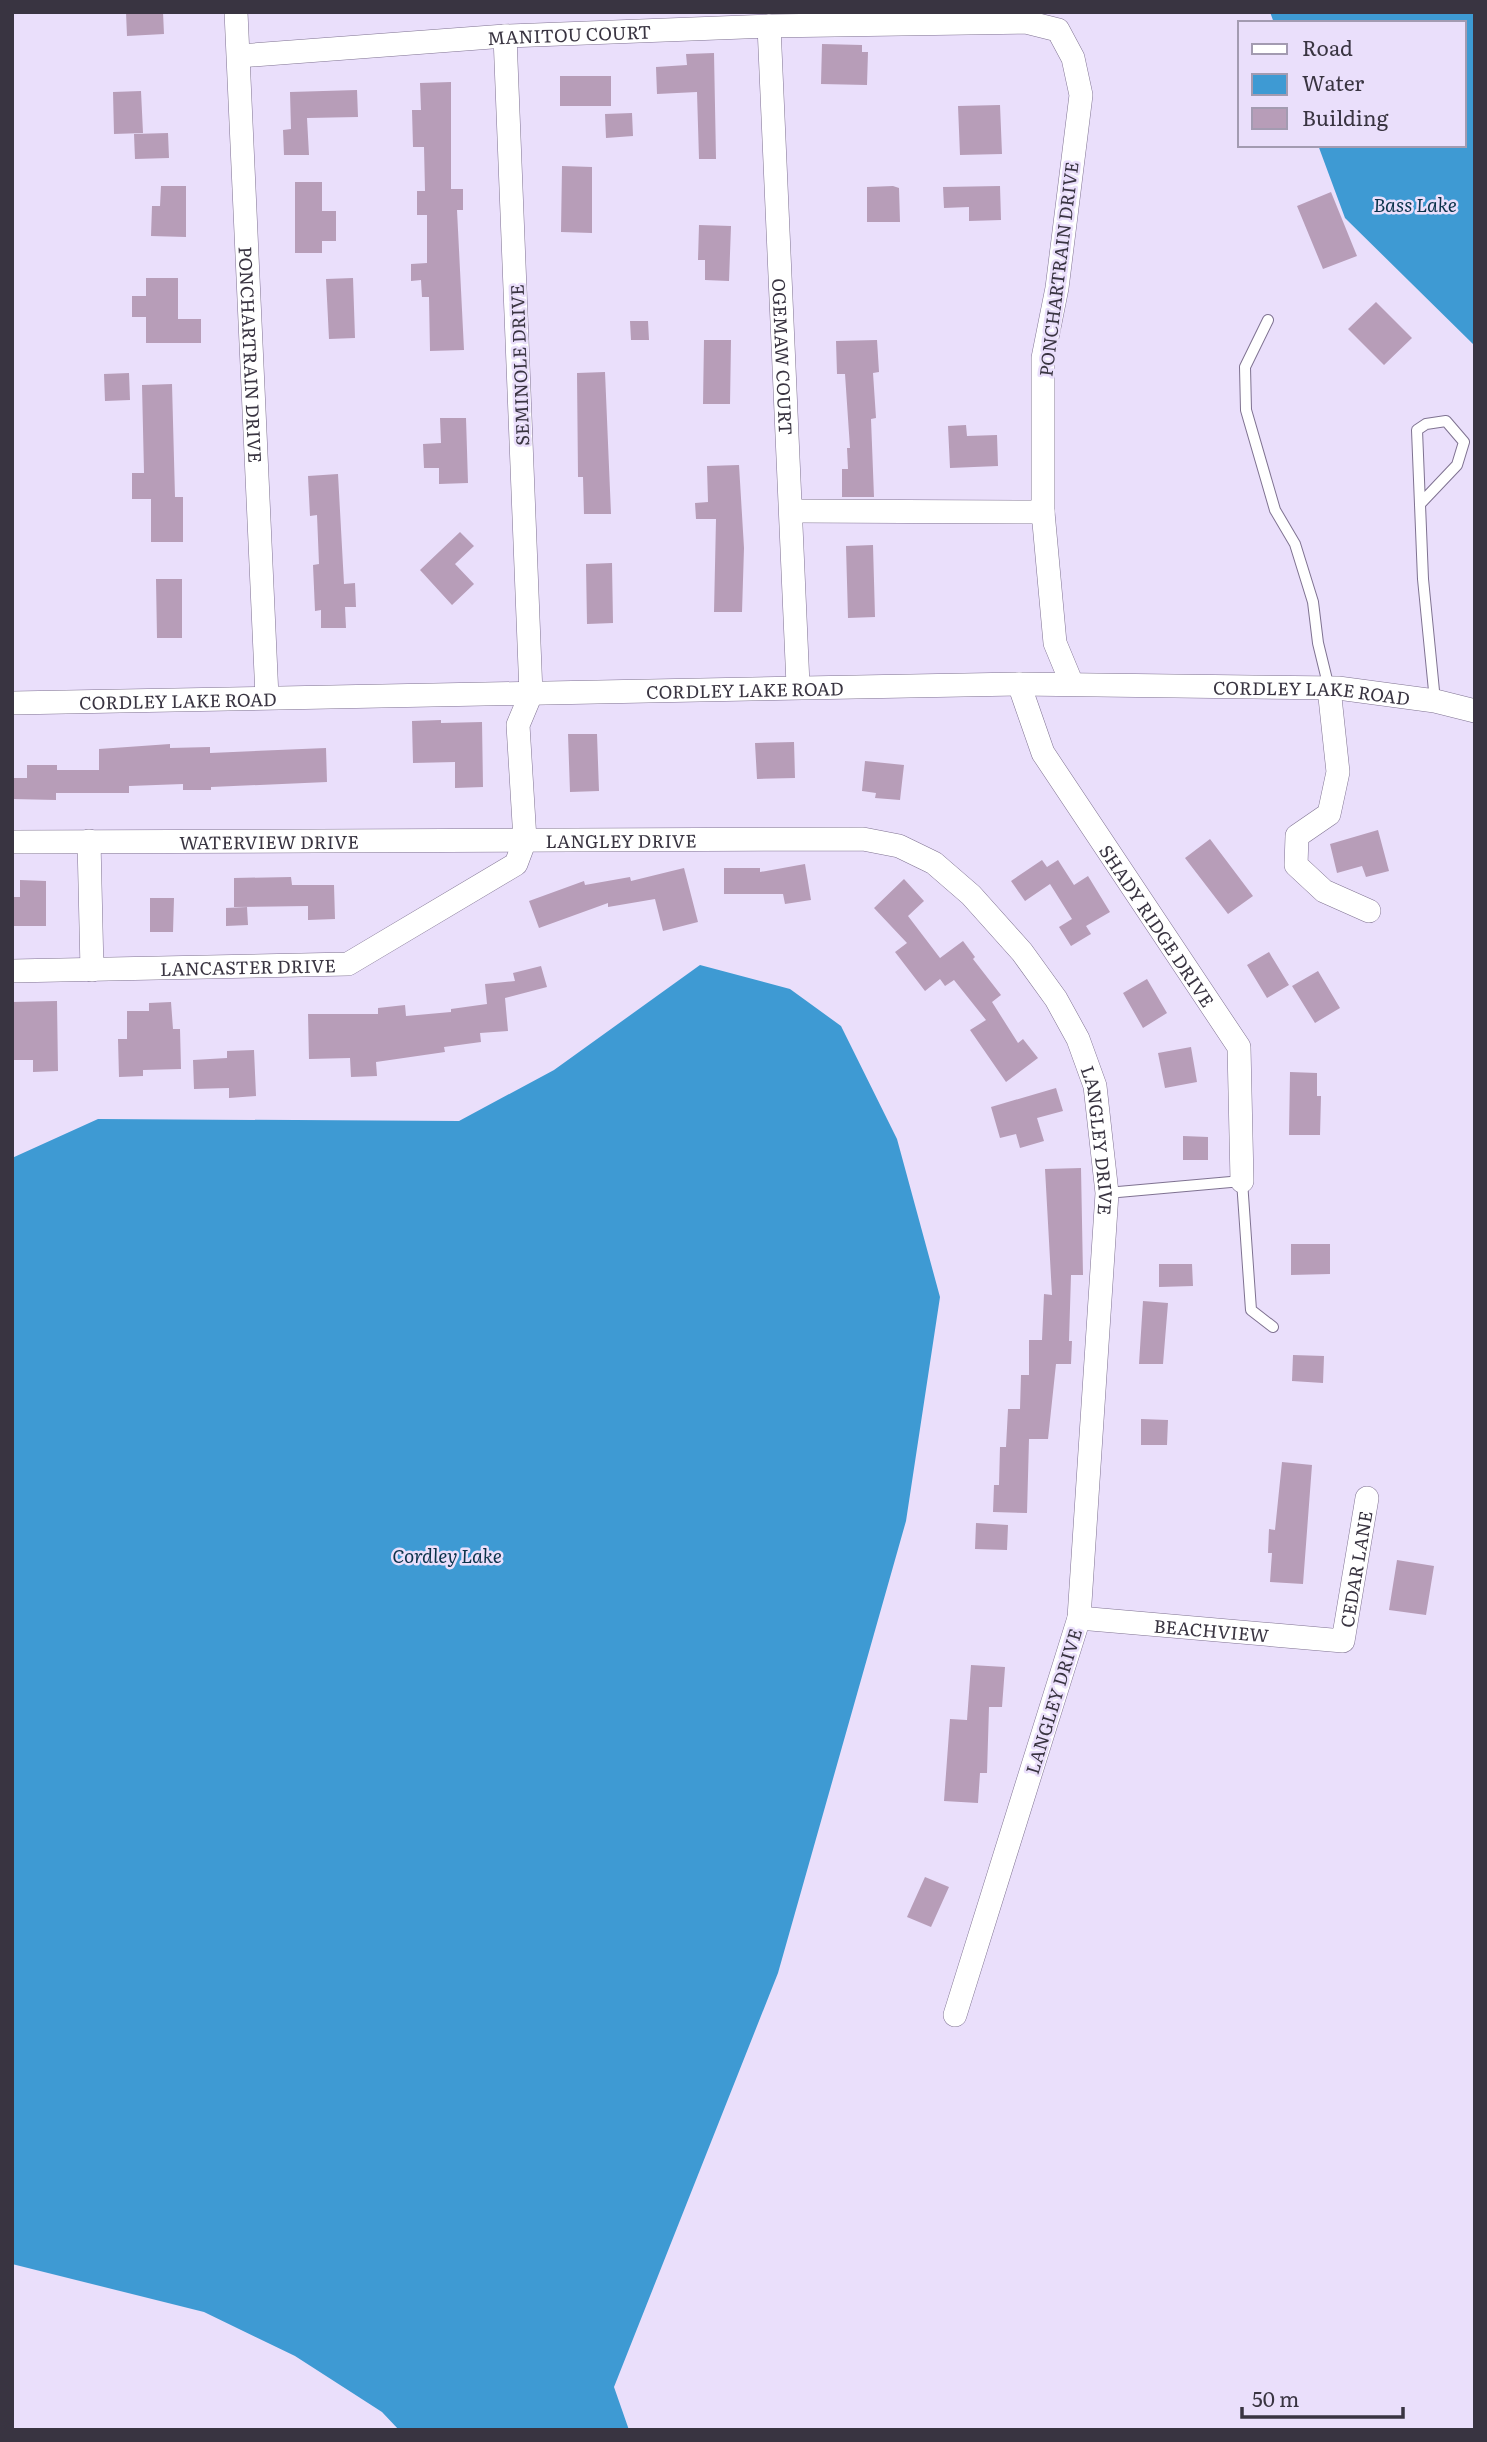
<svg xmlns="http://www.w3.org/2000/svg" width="1487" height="2442" font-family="Literata,serif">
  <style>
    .water { fill: #3e9ad3 }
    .building { fill: #b79db8 }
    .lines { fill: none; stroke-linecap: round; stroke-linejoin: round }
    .service-casing { stroke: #7f7291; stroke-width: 12 }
    .minor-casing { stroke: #7f7291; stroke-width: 24 }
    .service { stroke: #fff; stroke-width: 10 }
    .minor { stroke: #fff; stroke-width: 23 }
    .labels { text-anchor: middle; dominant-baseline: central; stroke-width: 5; stroke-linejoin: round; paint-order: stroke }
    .street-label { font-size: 18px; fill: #393441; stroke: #eadffb }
    .water-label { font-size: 19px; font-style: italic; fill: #0a324a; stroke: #eadffb }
  </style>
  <rect width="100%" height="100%" fill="#eadffb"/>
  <path class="water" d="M 1270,12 L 1475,12 L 1475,346 L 1345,218 L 1318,145 L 1464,145 L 1464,23 L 1274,23 Z
    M 700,965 L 790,989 L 841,1026 L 897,1139 L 940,1297 L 906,1521 L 778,1973 L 614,2387 L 629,2430 L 399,2430 L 382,2412 L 295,2356 L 204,2312 L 12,2264 L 12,1158 L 98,1119 L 459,1121 L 554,1070 Z"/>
  <path class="building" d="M 126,12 L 163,12 L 164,34 L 127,36 Z
    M 822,44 L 862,45 L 862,52 L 868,52 L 867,85 L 821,84 Z
    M 714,53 L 716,159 L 699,159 L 697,92 L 657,94 L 656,67 L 687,65 L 686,54 Z
    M 560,76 L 611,76 L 611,106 L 560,106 Z
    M 451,82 L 451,189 L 463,189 L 463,210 L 457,210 L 464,350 L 430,351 L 429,297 L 422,297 L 421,280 L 411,281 L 411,264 L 427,263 L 427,215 L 417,215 L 417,191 L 425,191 L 424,147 L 413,147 L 412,110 L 421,110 L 420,83 Z
    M 357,90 L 358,117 L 307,118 L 309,155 L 284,155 L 283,130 L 291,129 L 290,92 Z
    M 141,91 L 143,133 L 114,134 L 113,92 Z
    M 1000,105 L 1002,154 L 960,155 L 958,106 Z
    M 632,113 L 633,136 L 606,138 L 605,114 Z
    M 168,133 L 169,158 L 135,159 L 134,134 Z
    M 562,166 L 592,167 L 592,233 L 561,232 Z
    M 295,182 L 322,182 L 322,211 L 336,211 L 336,241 L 322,241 L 322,253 L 295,253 Z
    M 161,186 L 186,186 L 186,237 L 151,236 L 152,206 L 160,206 Z
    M 893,186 L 899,188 L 900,222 L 867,222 L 867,187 Z
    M 1000,186 L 1001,220 L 969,221 L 969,207 L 944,208 L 943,187 Z
    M 1331,192 L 1357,256 L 1323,269 L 1297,206 Z
    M 699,225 L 731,226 L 729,281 L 705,280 L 705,260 L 698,260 Z
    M 146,278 L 178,278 L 178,319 L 201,319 L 201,343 L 146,343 L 146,317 L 132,317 L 132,296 L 146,296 Z
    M 353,278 L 355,338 L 329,339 L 326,279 Z
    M 1376,302 L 1412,338 L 1384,365 L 1348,329 Z
    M 630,321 L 648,321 L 649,340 L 631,340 Z
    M 704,340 L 731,340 L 730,404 L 703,404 Z
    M 877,340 L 879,372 L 873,373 L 876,418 L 871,419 L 874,497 L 842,497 L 842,469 L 848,469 L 847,448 L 850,448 L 845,374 L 837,374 L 836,341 Z
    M 605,372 L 611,514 L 584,514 L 583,477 L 578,477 L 577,373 Z
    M 129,373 L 130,400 L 105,401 L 104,374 Z
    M 172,384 L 175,497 L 183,497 L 183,542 L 151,542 L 151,499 L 132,499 L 132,473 L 144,473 L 142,385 Z
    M 440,418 L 466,418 L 468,483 L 439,484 L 439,468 L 424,468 L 423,444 L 441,443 Z
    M 966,425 L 967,436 L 997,435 L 998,466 L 950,468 L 948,426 Z
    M 739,465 L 744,548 L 742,612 L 714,612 L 716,519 L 696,519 L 695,503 L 708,502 L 707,466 Z
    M 338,474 L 344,584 L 355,583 L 356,607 L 345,607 L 346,628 L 321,628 L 321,610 L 315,611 L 313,565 L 319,564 L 317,515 L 310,516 L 308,476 Z
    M 460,532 L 474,546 L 455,564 L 474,584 L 452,605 L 420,570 Z
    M 873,545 L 875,617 L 848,618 L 846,546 Z
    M 612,563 L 613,623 L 587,624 L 586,564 Z
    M 156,579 L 182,579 L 182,638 L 157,638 Z
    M 441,720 L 441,723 L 482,722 L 483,787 L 455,788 L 455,762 L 413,763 L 412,721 Z
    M 568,734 L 597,734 L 599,791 L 570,792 Z
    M 794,742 L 795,778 L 757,779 L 755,743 Z
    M 170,744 L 170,748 L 210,747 L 210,753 L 326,748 L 327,782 L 211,787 L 211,790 L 183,790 L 183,784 L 129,786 L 129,793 L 56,793 L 56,800 L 12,799 L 12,778 L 27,778 L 27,765 L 57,765 L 57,770 L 99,770 L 99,749 Z
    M 865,761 L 904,765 L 900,800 L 875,798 L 876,793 L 862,791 Z
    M 1378,830 L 1389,871 L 1366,877 L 1362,866 L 1337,873 L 1330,844 Z
    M 1210,839 L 1253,896 L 1228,914 L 1185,858 Z
    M 1042,860 L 1047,867 L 1058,860 L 1074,885 L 1088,876 L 1110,912 L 1086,926 L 1091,934 L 1071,946 L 1059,927 L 1072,919 L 1050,884 L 1025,901 L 1011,881 Z
    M 805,864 L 811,900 L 785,904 L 783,894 L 724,894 L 724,868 L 760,868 L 760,872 Z
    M 684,868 L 698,922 L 663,931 L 655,899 L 608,907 L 608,903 L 539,928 L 529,901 L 584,881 L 585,885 L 630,877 L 631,881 Z
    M 291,877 L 292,885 L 334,885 L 335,919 L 308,920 L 308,906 L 234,907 L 234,878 Z
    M 904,879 L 924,901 L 908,916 L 940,958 L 963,941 L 975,957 L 973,959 L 1001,995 L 992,1002 L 1018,1043 L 1023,1039 L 1038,1058 L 1006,1082 L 970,1030 L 986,1020 L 954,980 L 945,986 L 940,979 L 925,991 L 895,952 L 907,943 L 874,908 Z
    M 20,880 L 46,881 L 46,926 L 12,926 L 12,897 L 20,897 Z
    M 150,898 L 174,898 L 173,932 L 150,932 Z
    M 247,907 L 248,925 L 226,926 L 226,908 Z
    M 1269,952 L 1289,985 L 1267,998 L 1247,965 Z
    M 541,966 L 547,987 L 505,998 L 508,1031 L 480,1033 L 481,1042 L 444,1047 L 445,1052 L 376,1062 L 377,1076 L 351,1077 L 350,1058 L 309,1059 L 308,1014 L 378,1014 L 378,1008 L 405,1005 L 406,1016 L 451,1012 L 451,1009 L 487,1004 L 485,984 L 515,981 L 513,973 Z
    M 1318,971 L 1340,1008 L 1315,1023 L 1292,986 Z
    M 1147,979 L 1167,1013 L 1143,1028 L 1123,993 Z
    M 57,1001 L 58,1071 L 33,1072 L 33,1060 L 12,1060 L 12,1002 Z
    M 171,1002 L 173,1029 L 180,1029 L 181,1069 L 143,1070 L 143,1076 L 119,1077 L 118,1039 L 127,1039 L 127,1011 L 149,1011 L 149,1003 Z
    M 1191,1047 L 1197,1082 L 1165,1088 L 1158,1053 Z
    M 254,1050 L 256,1096 L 229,1098 L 229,1088 L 194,1089 L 193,1060 L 227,1058 L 227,1051 Z
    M 1290,1072 L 1317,1073 L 1317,1096 L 1321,1096 L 1320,1135 L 1289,1135 Z
    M 1056,1088 L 1063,1111 L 1037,1118 L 1044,1141 L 1020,1148 L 1016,1134 L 1000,1138 L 991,1107 Z
    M 1183,1136 L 1208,1137 L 1208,1160 L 1183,1160 Z
    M 1081,1168 L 1083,1275 L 1071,1275 L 1069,1341 L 1072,1341 L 1071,1364 L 1056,1364 L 1048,1439 L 1029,1439 L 1027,1513 L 993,1512 L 994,1485 L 999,1485 L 1000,1447 L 1006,1447 L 1008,1409 L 1020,1409 L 1021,1375 L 1029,1375 L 1029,1340 L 1042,1340 L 1044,1294 L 1052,1295 L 1045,1169 Z
    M 1291,1244 L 1330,1244 L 1330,1274 L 1291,1275 Z
    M 1159,1264 L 1192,1264 L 1193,1286 L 1159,1287 Z
    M 1143,1301 L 1168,1303 L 1163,1364 L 1139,1364 Z
    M 1293,1355 L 1324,1356 L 1323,1383 L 1292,1381 Z
    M 1141,1419 L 1168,1420 L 1167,1445 L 1141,1445 Z
    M 1282,1462 L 1312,1465 L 1303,1584 L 1270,1582 L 1272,1553 L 1268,1553 L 1269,1529 L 1275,1530 Z
    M 976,1523 L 1008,1525 L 1007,1550 L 975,1549 Z
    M 1397,1560 L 1434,1566 L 1426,1615 L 1389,1610 Z
    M 971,1665 L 1005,1667 L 1002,1707 L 989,1707 L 987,1773 L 980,1773 L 978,1803 L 944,1801 L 950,1719 L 967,1720 Z
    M 925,1877 L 949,1887 L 931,1927 L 907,1917 Z"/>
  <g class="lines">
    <g class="service-casing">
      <path id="service" d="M 1268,320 L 1245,367 L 1246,410 L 1275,510 L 1295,544 L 1313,602 L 1318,643 L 1329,688
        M 1421,503 L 1457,465 L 1464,442 L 1446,421 L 1426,424 L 1417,430 L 1423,579 L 1435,701
        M 1107,1193 L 1242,1181 L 1251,1310 L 1273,1327"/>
    </g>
    <g class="minor-casing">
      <g id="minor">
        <path id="s1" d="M 236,12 L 267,697"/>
        <path id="s2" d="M 769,26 L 798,685"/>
        <path id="s3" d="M 239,56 L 505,36 L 769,26 L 1026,22 L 1058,30 L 1073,58 L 1081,95 L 1057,288 L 1043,358 L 1043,512 L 1055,643 L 1072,684"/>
        <path d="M 791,511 L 1043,512"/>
        <path id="s4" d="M 1019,684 L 1043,753 L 1239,1047 L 1242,1181"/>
        <path d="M 1329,688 L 1338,772 L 1329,814 L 1297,836 L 1296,865 L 1324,891 L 1369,911"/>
        <path id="s5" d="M 12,703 L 1019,684 L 1338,688 L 1435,701 L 1475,711"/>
        <path d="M 89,841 L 92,970"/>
        <path id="s6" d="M 12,842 L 863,839 L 899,846 L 934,863 L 971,895 L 1022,952 L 1056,999 L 1078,1039 L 1095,1086 L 1107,1193 L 1079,1618 L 955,2015"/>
        <path id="s7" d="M 12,971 L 348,964 L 516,864 L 525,840 L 518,725 L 531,694 L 505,36"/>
        <path id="s8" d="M 1079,1618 L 1343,1641 L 1367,1498"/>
      </g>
    </g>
    <use href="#service" class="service"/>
    <use href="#minor" class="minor"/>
  </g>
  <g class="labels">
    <g class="street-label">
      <text stroke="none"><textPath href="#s3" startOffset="331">MANITOU COURT</textPath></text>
      <text transform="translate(1058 269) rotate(-83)">PONCHARTRAIN DRIVE</text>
      <text stroke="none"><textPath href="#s1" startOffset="343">PONCHARTRAIN DRIVE</textPath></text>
      <text stroke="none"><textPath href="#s2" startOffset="331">OGEMAW COURT</textPath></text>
      <text transform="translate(519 365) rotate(-92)">SEMINOLE DRIVE</text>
      <text stroke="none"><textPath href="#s5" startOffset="733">CORDLEY LAKE ROAD</textPath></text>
      <text stroke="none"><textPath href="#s5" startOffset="1300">CORDLEY LAKE ROAD</textPath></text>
      <text stroke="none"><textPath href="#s5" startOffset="166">CORDLEY LAKE ROAD</textPath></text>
      <text stroke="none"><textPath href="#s6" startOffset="609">LANGLEY DRIVE</textPath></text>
      <text stroke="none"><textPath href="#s6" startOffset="257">WATERVIEW DRIVE</textPath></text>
      <text stroke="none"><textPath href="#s4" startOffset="280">SHADY RIDGE DRIVE</textPath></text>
      <text stroke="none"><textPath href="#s7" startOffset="236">LANCASTER DRIVE</textPath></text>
      <text stroke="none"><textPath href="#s6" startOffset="1260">LANGLEY DRIVE</textPath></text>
      <text stroke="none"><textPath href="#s8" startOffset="338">CEDAR LANE</textPath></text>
      <text stroke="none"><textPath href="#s8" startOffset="133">BEACHVIEW</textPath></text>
      <text transform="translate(1053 1701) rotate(-73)">LANGLEY DRIVE</text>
    </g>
    <g class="water-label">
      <text x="1415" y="204">Bass Lake</text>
      <text x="447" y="1555">Cordley Lake</text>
    </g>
  </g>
  <rect width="1487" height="2442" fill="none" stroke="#393441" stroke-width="28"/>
  <rect x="1238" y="21" width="228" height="126" fill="#eadffb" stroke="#a39bb1" stroke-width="2"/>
  <rect x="1252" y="44" width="35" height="10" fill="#ffffff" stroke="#a39bb1" stroke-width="2"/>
  <text x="1302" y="56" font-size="21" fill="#393441">Road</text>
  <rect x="1252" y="74" width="35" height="21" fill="#3e9ad3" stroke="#a39bb1" stroke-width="2"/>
  <text x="1302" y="91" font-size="21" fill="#393441">Water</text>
  <rect x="1252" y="108" width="35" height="21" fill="#b79db8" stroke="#a39bb1" stroke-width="2"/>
  <text x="1302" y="126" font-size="21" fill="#393441">Building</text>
  <path d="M1242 2407v10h161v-10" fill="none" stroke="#393441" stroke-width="3.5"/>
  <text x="1252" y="2407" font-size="21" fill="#393441" stroke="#eadffb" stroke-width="5" paint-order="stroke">50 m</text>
</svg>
